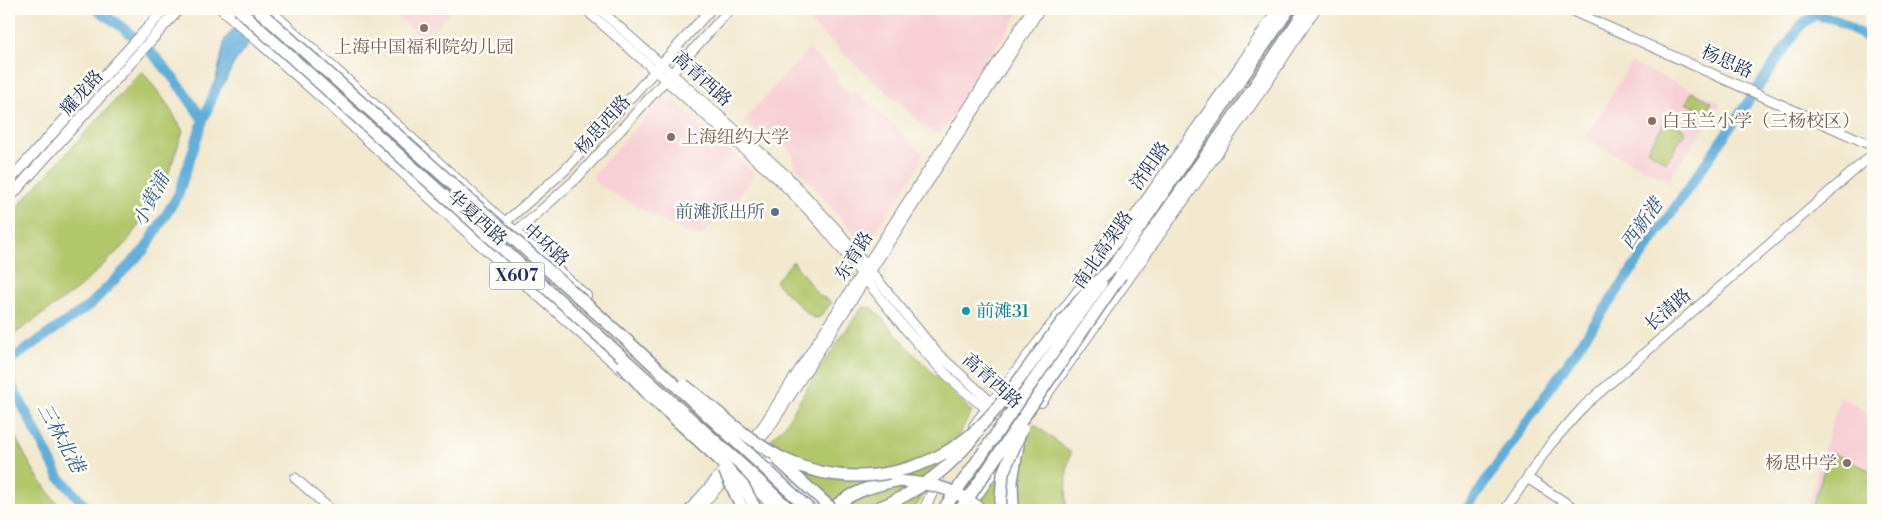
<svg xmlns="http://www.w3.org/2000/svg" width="1882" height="519" font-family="'Libre Bodoni','Noto Serif SC',serif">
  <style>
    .built { fill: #f7cfd4 }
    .green { fill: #b2c66a; stroke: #667a64 }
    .water { fill: #5fadd8; stroke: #3d6e9b }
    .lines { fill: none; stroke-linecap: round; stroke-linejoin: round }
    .river { stroke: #5fadd8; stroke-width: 10 }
    .secondary-casing { stroke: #868c96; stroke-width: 11 }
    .primary-casing { stroke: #868c96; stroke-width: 12 }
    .highway-casing { stroke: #868c96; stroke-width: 14 }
    .secondary { stroke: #fff; stroke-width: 9 }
    .primary { stroke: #fff; stroke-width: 10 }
    .highway { stroke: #fff; stroke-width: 11 }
    .highway-bridge-casing { stroke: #868c96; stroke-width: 14; stroke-linecap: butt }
    .highway-bridge { stroke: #fff; stroke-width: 11 }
    .education-dot { fill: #8d6e63; stroke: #fdfcf7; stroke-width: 2 }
    .service-dot { fill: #5c6f8a; stroke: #fdfcf7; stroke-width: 2 }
    .culture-dot { fill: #0f9aa8; stroke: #fdfcf7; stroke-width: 2 }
    .labels { text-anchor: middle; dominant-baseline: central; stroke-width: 5; stroke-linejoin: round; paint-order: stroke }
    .shield { fill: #fdfcf7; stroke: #5f6c8c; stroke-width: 1 }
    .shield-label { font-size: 16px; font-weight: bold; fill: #1b2f5e }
    .education-label { font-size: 18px; fill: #785e54; stroke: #fdfcf7; text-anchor: start }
    .street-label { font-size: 18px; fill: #1b2f5e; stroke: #fdfcf7 }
    .service-label { font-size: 18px; fill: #4e5e75; stroke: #fdfcf7; text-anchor: end }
    .culture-label { font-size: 18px; fill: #0d838f; stroke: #fdfcf7; text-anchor: start }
    .water-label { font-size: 19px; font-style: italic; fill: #335b89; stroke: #fdfcf7 }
  </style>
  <rect width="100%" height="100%" fill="#fdfcf7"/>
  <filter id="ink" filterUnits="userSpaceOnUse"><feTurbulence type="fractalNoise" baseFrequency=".02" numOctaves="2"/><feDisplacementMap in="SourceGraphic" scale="10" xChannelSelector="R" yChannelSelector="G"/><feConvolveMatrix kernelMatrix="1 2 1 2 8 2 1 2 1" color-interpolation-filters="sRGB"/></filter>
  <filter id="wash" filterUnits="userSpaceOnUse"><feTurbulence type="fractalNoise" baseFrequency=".0096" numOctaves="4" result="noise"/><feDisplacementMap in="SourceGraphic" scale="20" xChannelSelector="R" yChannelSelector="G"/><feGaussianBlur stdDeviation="1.12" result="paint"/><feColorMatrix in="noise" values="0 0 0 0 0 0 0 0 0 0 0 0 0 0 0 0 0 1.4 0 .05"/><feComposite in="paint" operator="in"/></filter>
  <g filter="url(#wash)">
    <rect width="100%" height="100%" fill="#f2e8ce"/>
    <path class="built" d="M 393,9 L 454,9 L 425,41 L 397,16 Z
      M 795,9 L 1021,9 L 947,125 L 939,133 L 930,131 Z
      M 808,49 L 838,75 L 837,83 L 849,94 L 854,92 L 858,93 L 923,153 L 919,166 L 869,242 L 859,239 L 794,165 L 793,154 L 783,145 L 773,146 L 744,121 Z
      M 1631,63 L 1721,103 L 1668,181 L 1585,139 Z
      M 663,98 L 674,101 L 754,173 L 751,181 L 701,237 L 691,236 L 596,184 L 593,179 L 593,175 Z
      M 1840,397 L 1873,415 L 1873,510 L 1806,510 Z"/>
    <path class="green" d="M 142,71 L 165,101 L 183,131 L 164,187 L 126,243 L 79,288 L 9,338 L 9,216 Z
      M 1692,92 L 1712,102 L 1706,113 L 1686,103 Z
      M 1667,119 L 1686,131 L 1666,162 L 1647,150 Z
      M 793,261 L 818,295 L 832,302 L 820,317 L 814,318 L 810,316 L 775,282 Z
      M 862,307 L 873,308 L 913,353 L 972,412 L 914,510 L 825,510 L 759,452 L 785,425 L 814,377 Z
      M 9,424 C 24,456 40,484 63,510 L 9,510 Z
      M 1034,424 L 1071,453 L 1067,468 L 1066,510 L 974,510 Z
      M 1830,452 L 1873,472 L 1873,510 L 1811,510 Z"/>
    <path class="water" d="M 250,9 L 282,9 C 267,25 250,41 237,59 C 227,73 227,86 212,97 L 225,39 Z"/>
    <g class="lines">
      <path class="river" d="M 96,9 C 148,42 169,69 203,120
        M 9,361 L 90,305 L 145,249 L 178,195 L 203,120 L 217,86
        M 9,379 L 59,477 L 89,510
        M 1466,510 L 1801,25 L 1815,15 L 1835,19 L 1873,41"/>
    </g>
  </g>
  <g filter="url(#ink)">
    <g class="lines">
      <g class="secondary-casing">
        <path id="secondary" d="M 585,9 L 780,181 C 796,197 812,213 827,231 C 887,302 937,386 1021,430
          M 599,9 L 786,175 L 838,231 L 937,353 L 1012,421
          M 1568,9 L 1873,146
          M 480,244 L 565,170 L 711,9
          M 489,252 L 530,220 L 577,178 L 730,9
          M 295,478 L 331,510
          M 1527,478 L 1577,510
          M 689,510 L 763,426 L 1032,9
          M 698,510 L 768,430 L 1040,9
          M 1505,510 L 1549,446 L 1585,405 L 1873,154"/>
      </g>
      <g class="primary-casing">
        <path id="primary" d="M 222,9 L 330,105 L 480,244 L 626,373
          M 268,9 L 586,296
          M 9,181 L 165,9
          M 9,198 L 179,9
          M 1041,402 L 1267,82 L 1315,9
          M 974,426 L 1128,226 L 1241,65 L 1278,9
          M 733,431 L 820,510
          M 732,467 L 778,510
          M 924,510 L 938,480
          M 967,510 L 1011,445"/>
      </g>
      <g class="highway-casing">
        <path id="highway" d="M 1112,268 L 1289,9
          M 1121,275 L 1239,109 L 1306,9
          M 746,469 L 790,510
          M 831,510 C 849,493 871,486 895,481
          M 1013,510 L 1012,481 L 1018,445"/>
      </g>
      <use href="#secondary" class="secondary"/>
      <use href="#primary" class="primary"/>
      <use href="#highway" class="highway"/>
      <g class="highway-bridge-casing">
        <path id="highway-bridge" d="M 238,9 L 746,469
          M 257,9 L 632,345 L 810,510
          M 622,365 L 649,395 L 723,463 L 744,487 L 756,510
          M 684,385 C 717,410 749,443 788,461 C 856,492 939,473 989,417 C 1032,369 1062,311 1112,268
          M 777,459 L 833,510
          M 724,470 L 743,510
          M 895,481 C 924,482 959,487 980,510
          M 873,510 C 916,494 951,469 978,431
          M 943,510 L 1101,284
          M 960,510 L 1121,275
          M 1000,510 L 1003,473 L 1022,429"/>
      </g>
      <use href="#highway-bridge" class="highway-bridge"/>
    </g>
  </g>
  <g class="education-dot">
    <circle cx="424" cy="28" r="5"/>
    <circle cx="1652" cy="121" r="5"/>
    <circle cx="671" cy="137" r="5"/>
    <circle cx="1847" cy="463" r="5"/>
  </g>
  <circle class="service-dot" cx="775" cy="212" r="5"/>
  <circle class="culture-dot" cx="966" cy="311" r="5"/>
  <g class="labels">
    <rect class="shield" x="489.5" y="262.5" width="55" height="27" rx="4"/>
    <g class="shield-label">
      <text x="517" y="276">X607</text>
    </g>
    <g class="education-label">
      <text x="424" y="47" text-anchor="middle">上海中国福利院幼儿园</text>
      <text x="1662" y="121">白玉兰小学（三杨校区）</text>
      <text x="681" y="137">上海纽约大学</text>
      <text x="1837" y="463" text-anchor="end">杨思中学</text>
    </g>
    <g class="street-label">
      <text transform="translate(1727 62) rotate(24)">杨思路</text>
      <text transform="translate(702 79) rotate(42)">高青西路</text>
      <text transform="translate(82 93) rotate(-48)">耀龙路</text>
      <text transform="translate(603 125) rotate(-48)">杨思西路</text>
      <text transform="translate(1150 166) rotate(-55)">济阳路</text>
      <text transform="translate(477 218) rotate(42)">华夏西路</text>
      <text transform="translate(546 245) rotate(42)">中环路</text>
      <text transform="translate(1103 250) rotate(-55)">南北高架路</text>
      <text transform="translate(854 256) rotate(-57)">东育路</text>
      <text transform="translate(1668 310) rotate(-41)">长清路</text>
      <text transform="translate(992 381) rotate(42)">高青西路</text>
    </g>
    <g class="service-label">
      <text x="765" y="212">前滩派出所</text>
    </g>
    <g class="culture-label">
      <text x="976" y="311">前滩31</text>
    </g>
    <g class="water-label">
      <text transform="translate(151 200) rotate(-63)">小黄浦</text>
      <text transform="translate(1642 224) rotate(-55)">西新港</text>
      <text transform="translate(61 438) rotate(61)">三林北港</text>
    </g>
  </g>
  <rect width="1882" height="519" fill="none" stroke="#fdfcf7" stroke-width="30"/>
</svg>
